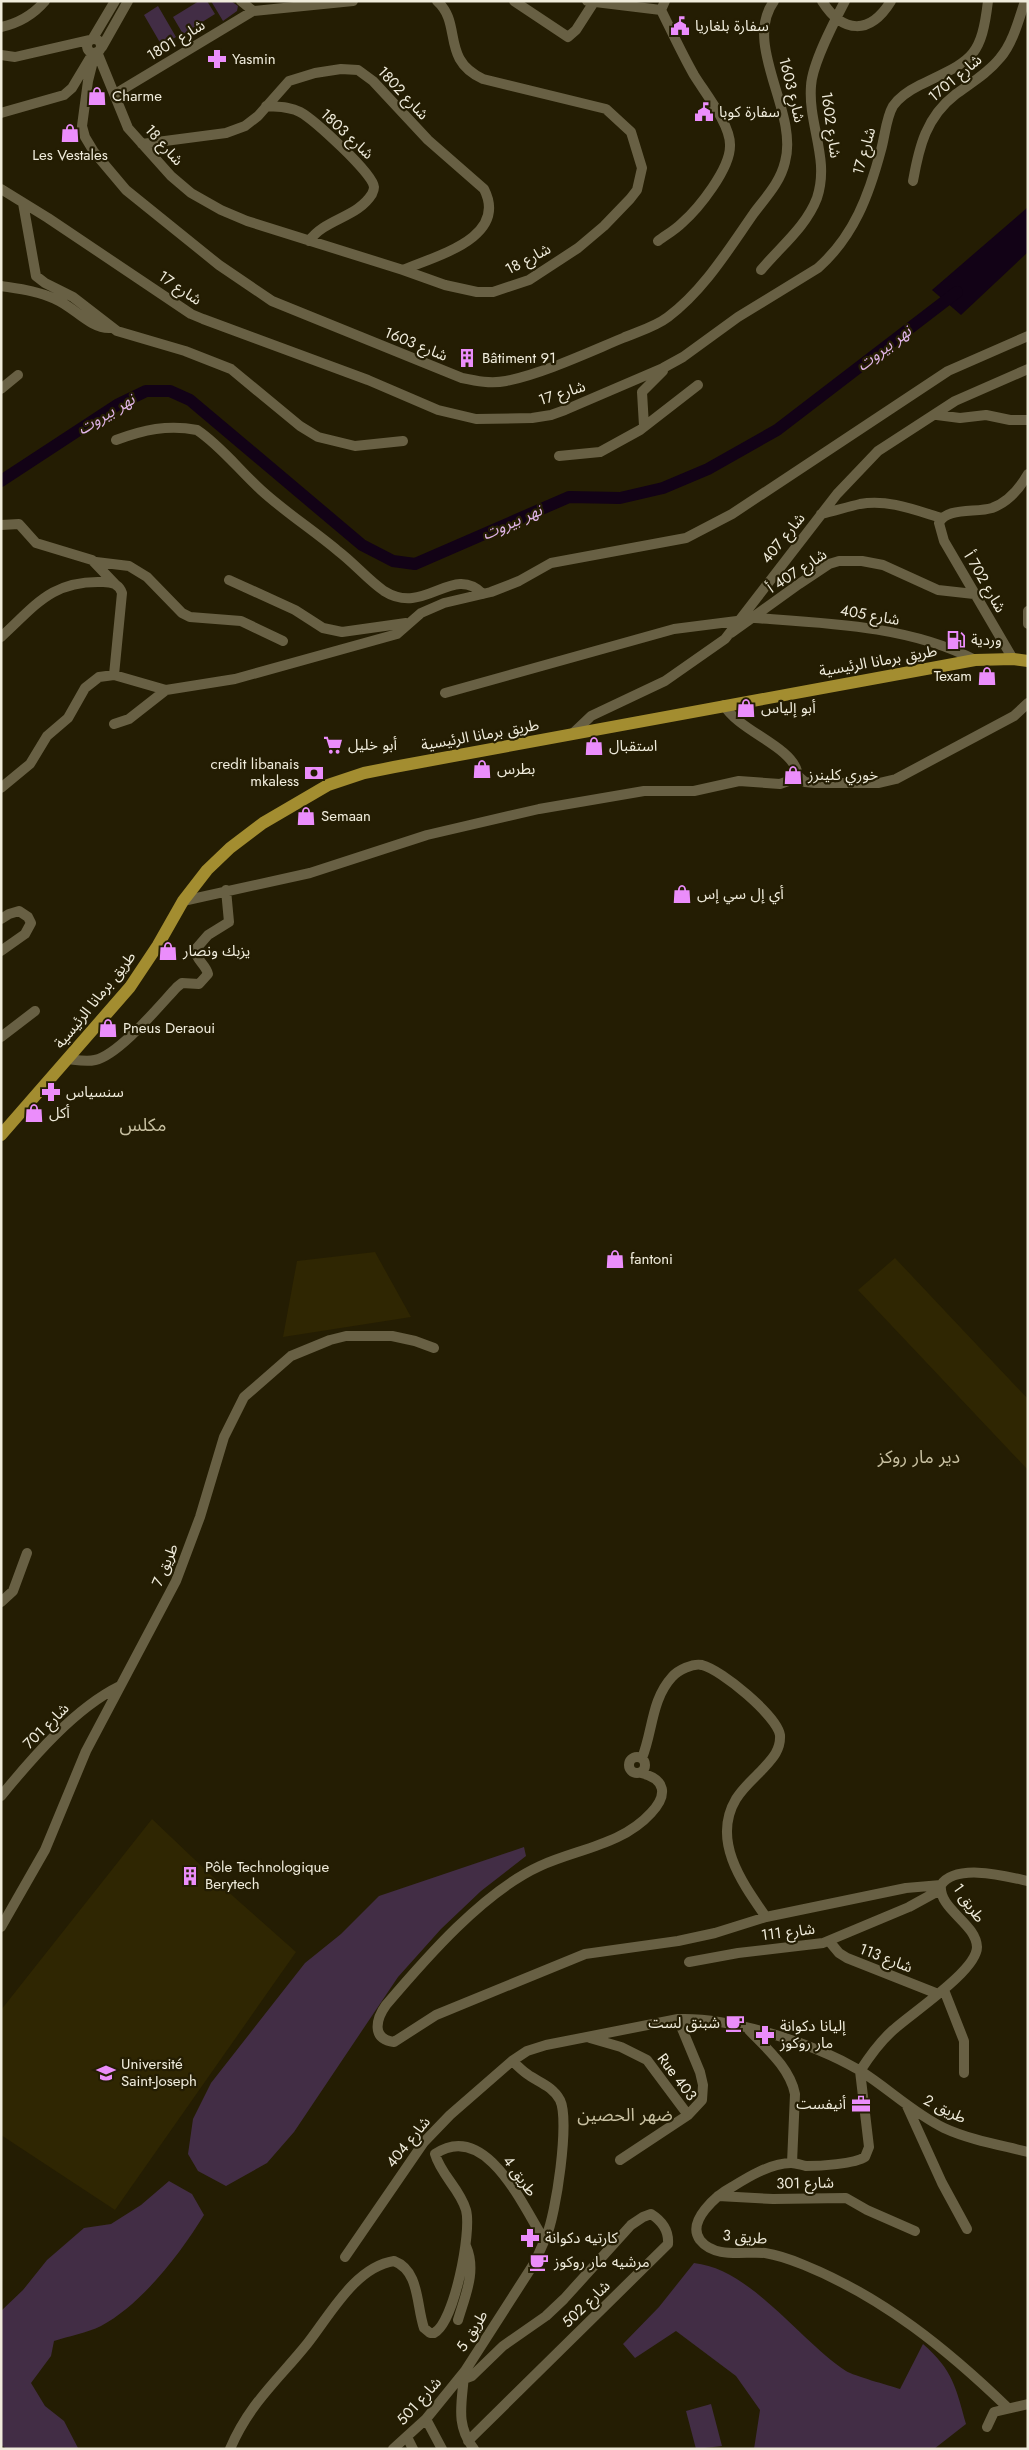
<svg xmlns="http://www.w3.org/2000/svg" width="1029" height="2450" font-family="Jost,'Noto Sans Arabic',sans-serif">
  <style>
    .built { fill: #2f2602 }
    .green { fill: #422d45 }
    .water { fill: #120216 }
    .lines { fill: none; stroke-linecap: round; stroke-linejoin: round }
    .river { stroke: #120216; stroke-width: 12 }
    .minor { stroke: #686044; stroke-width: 10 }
    .major { stroke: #a38d30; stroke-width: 12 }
    .labels { text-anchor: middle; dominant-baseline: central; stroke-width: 4.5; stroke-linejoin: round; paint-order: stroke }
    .poi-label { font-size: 15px; fill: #f0ecdc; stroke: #241d03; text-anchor: start }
    .street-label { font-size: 15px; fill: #f0ecdc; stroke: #241d03 }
    .water-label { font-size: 16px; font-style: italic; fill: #dfb4e6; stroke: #241d03 }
    .quarter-label { font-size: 18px; fill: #c8c0a1; stroke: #241d03 }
  </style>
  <rect width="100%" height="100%" fill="#241d03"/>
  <path class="built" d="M 375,1252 L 411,1317 L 283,1337 L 297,1261 Z
    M 895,1258 L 1028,1399 L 1028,1470 L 858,1290 Z
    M 152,1819 L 234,1897 L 296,1952 L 115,2210 L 1,2135 L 1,2010 Z"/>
  <path class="green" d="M 199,1 L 207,1 L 215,14 L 183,34 L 173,17 Z
    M 211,1 L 231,1 L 238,6 L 237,11 L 223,21 Z
    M 158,6 L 176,37 L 162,46 L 144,15 Z
    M 524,1847 L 526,1856 L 481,1891 L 441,1929 L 398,1977 L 294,2132 L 267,2163 L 226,2186 L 198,2171 L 188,2154 L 193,2119 L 211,2083 L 305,1963 L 341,1934 L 379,1896 Z
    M 169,2181 L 192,2194 L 204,2215 C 180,2254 142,2304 101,2326 C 87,2333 69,2336 54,2341 L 51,2356 L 31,2383 L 45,2406 L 64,2421 L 78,2448 L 7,2449 L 1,2445 L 1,2311 L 23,2290 L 47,2260 L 84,2228 L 111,2224 L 141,2205 Z
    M 694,2263 C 751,2269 799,2340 846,2371 C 854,2376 888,2385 900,2389 L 923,2344 C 953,2370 956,2388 966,2424 L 934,2449 L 754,2449 L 760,2410 L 736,2376 L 676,2331 L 635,2358 L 623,2344 L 659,2307 Z
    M 711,2404 L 722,2446 L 696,2449 L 686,2411 Z"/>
  <path class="water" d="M 1028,207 L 1028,252 L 961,315 L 932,290 Z"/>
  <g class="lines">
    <path class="river" d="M 1,481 L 117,405 L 146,391 L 170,391 L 190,400 L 362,545 L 393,561 L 415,564 L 569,497 L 620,498 L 663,488 L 708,469 L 777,430 L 957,292"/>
    <path class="minor" d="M 241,1 L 253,11
      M 514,1 L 568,37 L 576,30 L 594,2
      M 587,1 L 661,10
      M 822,1 C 843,34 870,35 891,1
      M 661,10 L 665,1
      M 1,27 C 20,23 33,15 45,1
      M 93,38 L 115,1
      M87 46a7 7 0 1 1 14 0a7 7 0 1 1-14 0Z
      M 102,47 L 128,1
      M 97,52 L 128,128 L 171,176 L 191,193 L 221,210 L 247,221 L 403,270 L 445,285 L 477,292 L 493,292 L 529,280 L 578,248 L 604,226 L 630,199 L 637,190 L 642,168 L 631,132 L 606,109 L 483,79 C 440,59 463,24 437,1
      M 95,53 L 88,81 L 82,126 L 85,137 L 94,152 L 126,190 L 219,265 L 272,301 L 462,378 C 476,381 491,384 506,381 C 542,374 589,352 623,338 C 637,332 655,327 668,317 C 704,290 728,250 754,213 C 766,197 780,183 785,162 C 799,112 742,45 774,1
      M 1,55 L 15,57 L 89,40
      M 115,94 L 253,11 L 353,1
      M 266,106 C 277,107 289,106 300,112 C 313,119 373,173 374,187 C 374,189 373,192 372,194 C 357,218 326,218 309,241
      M 1,113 L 64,95 L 72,88 L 90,58
      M 142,144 L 226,133 L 245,126 L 258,116 L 289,81 L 315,73 L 341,69 L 358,70 L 373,81 L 428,140 L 484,189 C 509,238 435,256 403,270
      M 913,181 C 919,147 926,117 956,94 C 971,83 988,73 1000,58 C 1013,43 1019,19 1025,1
      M 1,189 L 48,218 L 191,314 L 203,319 L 368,380 L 438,410 L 476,419 L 532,418 L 551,415 L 565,410 L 663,368 L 683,357 L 738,317 L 818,268 C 854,236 869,195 881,150 C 885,136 886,118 893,106 C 900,96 910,90 920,85 C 971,60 981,60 988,1
      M 23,203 L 36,276 L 45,283 L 73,297 L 117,331 L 185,351 L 231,369 L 300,426 L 318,437 L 355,446 L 403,441
      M 658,241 C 666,235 675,230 682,223 C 699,208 730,169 730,146 C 731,125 705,93 694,75 C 682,54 672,32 661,10
      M 761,270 C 780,247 806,227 817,198 C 830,159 808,125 811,86 C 812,64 834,22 845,1
      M 1,286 C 20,289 38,291 55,299 C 73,306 90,329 110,328
      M 1,389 L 18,375
      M 937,415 L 960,418 L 986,415 L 1010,420 L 1028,420
      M 644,426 L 642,392 L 663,371
      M 116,440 C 143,430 168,424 197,430 C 221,446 239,470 261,490 C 285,512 313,530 338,551 C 354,563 368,580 384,591 C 425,617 452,563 483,594
      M 559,456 L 600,452 L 640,430 L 698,385
      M 821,514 C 834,511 847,507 860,504 C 888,499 915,510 941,518
      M 1,525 L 19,524 L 36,543 L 92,560 L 115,584
      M 96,562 L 129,566 L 147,577 L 182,613 L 190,617 L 241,621 L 283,641
      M 229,580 L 295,610 L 323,628 L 342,632 L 406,623
      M 1028,611 L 1028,624
      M 755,618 C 826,623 911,626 975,660
      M 731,633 L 799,584 L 829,564 L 839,561 L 862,561 L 883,565 L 938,590 L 974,594
      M 1,637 C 36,605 52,580 103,582 C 112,582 119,584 122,593 L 114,675
      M 1013,659 L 944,541 L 939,523 C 946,507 976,513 992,508 C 1008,502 1020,488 1028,474
      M 445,693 L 674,629 L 737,621
      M 114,724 L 129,719 L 166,690
      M 571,735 L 591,716 L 665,681 L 725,639 L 837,494 L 878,451 L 955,401 L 1028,369
      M 797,775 L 805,782 L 815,783 L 879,783 L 896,779 L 1014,716 L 1028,703
      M 1,788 L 30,764 L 47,736 L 68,718 L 85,688 L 99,677 L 114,675 L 166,690 L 235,679 L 397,634 L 421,613 L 444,603 L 491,592 L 519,581 L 551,563 L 686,538 L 732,514 L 948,371 L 1028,336
      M 183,901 L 310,873 L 427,835 L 539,809 L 644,791 L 694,791 L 739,781 L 780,784 L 794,779 L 797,771 C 790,746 738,730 724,705
      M 1,919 L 9,914 L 19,911 L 28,917 L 31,923 L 25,934 L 1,951
      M 1,1037 L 35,1011
      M 68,1059 C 77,1060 86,1062 95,1060 C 119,1055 160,1005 177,987 L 182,983 L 199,984 L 208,974 C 206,965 196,960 195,950 L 208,935 L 229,922 L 226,890
      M 1,1602 L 13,1591 L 27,1553
      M629 1765a8 8 0 1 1 16 0a8 8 0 1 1-16 0Z
      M 642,1758 C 653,1731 651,1700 672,1677 C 678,1670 693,1663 702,1665 C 722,1670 777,1716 780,1735 C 781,1751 771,1760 761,1771 C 752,1780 743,1788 736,1799 C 711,1841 743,1884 766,1917
      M 641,1773 C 666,1779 668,1795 651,1813 C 622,1845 577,1849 540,1866 C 483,1892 426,1958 386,2005 C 376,2019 371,2039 394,2042 L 436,2015 L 585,1954 L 678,1941 L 715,1933 L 766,1917 L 906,1888 L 941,1885
      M 1,1796 C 33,1757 75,1708 120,1686
      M 1,1927 L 45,1850 L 86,1751 L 176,1581 L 200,1517 L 224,1437 L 244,1397 L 291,1356 L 330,1340 L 346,1336 L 392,1336 L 415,1341 L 434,1348
      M 829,1941 L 839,1953 L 847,1958 L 938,1994
      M 689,1962 L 738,1953 L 823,1943 L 909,1907 L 940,1890
      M 944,1990 L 964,2041 L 964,2073
      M 749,2030 C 766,2048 790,2068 795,2094 L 792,2163
      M 590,2038 L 621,2047 L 647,2060 L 688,2115
      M 860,2071 L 869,2147 L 865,2157 C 855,2164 819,2166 806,2166 C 801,2165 796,2163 791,2163 C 771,2163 748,2177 732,2187 C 717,2195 686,2221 700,2240 C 715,2259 744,2251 765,2253 C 778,2255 792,2260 804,2265 C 883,2297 948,2350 1008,2408
      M 860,2071 C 869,2057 879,2043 891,2032 C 910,2014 977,1971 977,1947 C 976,1923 938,1909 941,1885 C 956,1863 1005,1876 1028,1881
      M 907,2106 L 942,2183 L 967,2229
      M 620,2160 L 688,2115 L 702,2100 L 703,2085 L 700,2072 L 678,2019
      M 718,2196 L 773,2199 L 846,2198 L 867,2210 L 915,2231
      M 345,2257 L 424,2142 L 450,2115 L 512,2061
      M 458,2320 C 465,2296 477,2271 466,2246
      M 464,2375 C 462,2403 455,2425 474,2449
      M 464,2379 L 472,2376 L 503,2346 L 546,2316 L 564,2299 L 631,2225 L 643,2217 L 651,2214 C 662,2221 669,2231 668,2244 L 468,2441
      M 426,2419 L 442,2449
      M 987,2427 L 994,2412 L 1028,2404
      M 407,2437 L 413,2449
      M 230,2449 C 249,2404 278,2380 307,2344 C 330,2315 355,2267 394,2261 C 420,2271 416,2305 424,2328 L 430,2333 L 434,2333 C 454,2323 472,2232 466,2210 C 460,2189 441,2175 435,2154 C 485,2120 522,2204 543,2238 L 546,2237 C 556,2215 570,2120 560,2100 C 553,2087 541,2083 530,2076 C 523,2072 518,2066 512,2061 L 527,2051 L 546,2045 L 678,2019 C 731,2017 813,2043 859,2070 C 888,2088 913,2113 944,2128 C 970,2140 1000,2145 1028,2152
      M 393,2449 L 426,2419 L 465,2371 L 535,2262 L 546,2237"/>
    <path class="major" d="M 1,1135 L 130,987 L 158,945 L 183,901 L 207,870 L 230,848 L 263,823 L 328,785 L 364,773 L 394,767 L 975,660 L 1013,659 L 1028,661"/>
  </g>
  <defs>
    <g id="civic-bare" transform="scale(1.5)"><path d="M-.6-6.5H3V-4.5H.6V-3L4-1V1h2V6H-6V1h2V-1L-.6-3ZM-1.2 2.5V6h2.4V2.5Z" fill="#eb8dfb" stroke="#241d03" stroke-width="2.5" paint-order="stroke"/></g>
    <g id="pharmacy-bare" transform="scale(1.5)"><path d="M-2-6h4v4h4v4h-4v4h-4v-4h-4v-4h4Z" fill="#eb8dfb" stroke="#241d03" stroke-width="2.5" paint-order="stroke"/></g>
    <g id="shop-bare" transform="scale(1.5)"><path d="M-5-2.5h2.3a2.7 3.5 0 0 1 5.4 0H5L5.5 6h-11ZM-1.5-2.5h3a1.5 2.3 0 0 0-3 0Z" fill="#eb8dfb" stroke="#241d03" stroke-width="2.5" paint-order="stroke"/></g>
    <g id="building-bare" transform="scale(1.5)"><path d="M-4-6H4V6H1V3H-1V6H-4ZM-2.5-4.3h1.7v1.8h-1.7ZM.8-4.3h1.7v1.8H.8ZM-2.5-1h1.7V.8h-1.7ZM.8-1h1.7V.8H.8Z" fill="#eb8dfb" stroke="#241d03" stroke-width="2.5" paint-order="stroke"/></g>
    <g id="fuel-bare" transform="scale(1.5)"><path d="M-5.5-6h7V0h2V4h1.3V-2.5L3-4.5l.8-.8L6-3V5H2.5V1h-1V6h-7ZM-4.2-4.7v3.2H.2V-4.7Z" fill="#eb8dfb" stroke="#241d03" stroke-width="2.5" paint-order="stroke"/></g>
    <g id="supermarket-bare" transform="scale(1.5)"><path d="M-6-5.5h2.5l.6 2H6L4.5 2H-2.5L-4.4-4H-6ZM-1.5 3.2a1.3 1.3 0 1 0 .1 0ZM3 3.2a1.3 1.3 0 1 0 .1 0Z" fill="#eb8dfb" stroke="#241d03" stroke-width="2.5" paint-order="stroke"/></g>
    <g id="bank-bare" transform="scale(1.5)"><path d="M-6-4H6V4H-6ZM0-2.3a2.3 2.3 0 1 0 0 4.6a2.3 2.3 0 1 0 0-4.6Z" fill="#eb8dfb" stroke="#241d03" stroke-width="2.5" paint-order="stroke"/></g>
    <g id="cafe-bare" transform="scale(1.5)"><path d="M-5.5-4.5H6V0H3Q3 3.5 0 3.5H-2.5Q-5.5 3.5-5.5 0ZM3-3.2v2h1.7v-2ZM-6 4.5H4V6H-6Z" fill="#eb8dfb" stroke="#241d03" stroke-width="2.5" paint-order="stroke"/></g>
    <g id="university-bare" transform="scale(1.5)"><path d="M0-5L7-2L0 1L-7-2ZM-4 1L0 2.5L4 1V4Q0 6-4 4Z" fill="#eb8dfb" stroke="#241d03" stroke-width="2.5" paint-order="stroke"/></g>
    <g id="office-bare" transform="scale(1.5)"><path d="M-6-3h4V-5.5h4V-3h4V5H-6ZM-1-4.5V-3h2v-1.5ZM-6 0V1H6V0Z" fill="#eb8dfb" stroke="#241d03" stroke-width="2.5" paint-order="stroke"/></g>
  </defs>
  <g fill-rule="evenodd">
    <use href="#civic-bare" x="680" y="26"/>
    <use href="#pharmacy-bare" x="217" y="59"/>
    <use href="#shop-bare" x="97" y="96"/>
    <use href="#civic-bare" x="704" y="112"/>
    <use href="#shop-bare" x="70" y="133"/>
    <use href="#building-bare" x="467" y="358"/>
    <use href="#fuel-bare" x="956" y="640"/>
    <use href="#shop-bare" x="987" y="676"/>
    <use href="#shop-bare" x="746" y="708"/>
    <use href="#supermarket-bare" x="333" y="745"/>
    <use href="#shop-bare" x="594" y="746"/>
    <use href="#shop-bare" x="482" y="769"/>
    <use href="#bank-bare" x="314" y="773"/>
    <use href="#shop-bare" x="793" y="775"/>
    <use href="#shop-bare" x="306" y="816"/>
    <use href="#shop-bare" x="682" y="894"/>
    <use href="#shop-bare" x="168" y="951"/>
    <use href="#shop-bare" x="108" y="1028"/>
    <use href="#pharmacy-bare" x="51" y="1092"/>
    <use href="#shop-bare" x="34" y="1113"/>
    <use href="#shop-bare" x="615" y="1259"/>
    <use href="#building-bare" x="190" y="1876"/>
    <use href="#cafe-bare" x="735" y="2023"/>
    <use href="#pharmacy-bare" x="765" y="2035"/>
    <use href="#university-bare" x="106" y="2073"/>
    <use href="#office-bare" x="861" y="2104"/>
    <use href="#pharmacy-bare" x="530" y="2238"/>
    <use href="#cafe-bare" x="539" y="2262"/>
  </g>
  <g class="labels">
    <g class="poi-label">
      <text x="695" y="26">سفارة بلغاريا</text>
      <text x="232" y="59">Yasmin</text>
      <text x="112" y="96">Charme</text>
      <text x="719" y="112">سفارة كوبا</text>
      <text x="70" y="155" text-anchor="middle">Les Vestales</text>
      <text x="482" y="358">Bâtiment 91</text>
      <text x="971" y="640">وردية</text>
      <text x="972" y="676" text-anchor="end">Texam</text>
      <text x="761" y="708">أبو إلياس</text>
      <text x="348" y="745">أبو خليل</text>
      <text x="609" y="746">استقبال</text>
      <text x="299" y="764" text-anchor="end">credit libanais<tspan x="299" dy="17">mkaless</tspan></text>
      <text x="497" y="769">بطرس</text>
      <text x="808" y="775">خوري كلينرز</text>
      <text x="321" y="816">Semaan</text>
      <text x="697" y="894">أي إل سي إس</text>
      <text x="183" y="951">يزبك ونصار</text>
      <text x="123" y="1028">Pneus Deraoui</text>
      <text x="66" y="1092">سنسياس</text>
      <text x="49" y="1113">أكل</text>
      <text x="630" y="1259">fantoni</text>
      <text x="205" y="1867">Pôle Technologique<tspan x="205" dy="17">Berytech</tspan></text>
      <text x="720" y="2023" text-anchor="end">شبنق لست</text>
      <text x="780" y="2026">إليانا دكوانة<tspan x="780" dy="17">مار روكوز</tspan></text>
      <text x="121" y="2064">Université<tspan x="121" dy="17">Saint-Joseph</tspan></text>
      <text x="846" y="2104" text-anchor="end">أنيفست</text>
      <text x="545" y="2238">كارتيه دكوانة</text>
      <text x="554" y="2262">مرشيه مار روكوز</text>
    </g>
    <g class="street-label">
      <text transform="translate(176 40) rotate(-31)">شارع 1801</text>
      <text transform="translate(955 78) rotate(-40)">شارع 1701</text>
      <text transform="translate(792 90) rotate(76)">شارع 1603</text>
      <text transform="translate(403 93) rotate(47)">شارع 1802</text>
      <text transform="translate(831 125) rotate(82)">شارع 1602</text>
      <text transform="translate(347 134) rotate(43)">شارع 1803</text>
      <text transform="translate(164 145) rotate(48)">شارع 18</text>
      <text transform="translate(864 151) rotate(-74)">شارع 17</text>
      <text transform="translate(528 259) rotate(-28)">شارع 18</text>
      <text transform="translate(180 288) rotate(34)">شارع 17</text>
      <text transform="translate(416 344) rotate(22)">شارع 1603</text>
      <text transform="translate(562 393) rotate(-18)">شارع 17</text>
      <text transform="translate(783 538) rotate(-51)">شارع 407</text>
      <text transform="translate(797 571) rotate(-33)">شارع 407 أ</text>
      <text transform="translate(985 582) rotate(60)">شارع 702 أ</text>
      <text transform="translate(870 615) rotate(10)">شارع 405</text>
      <text transform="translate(878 661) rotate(-10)">طريق برمانا الرئيسية</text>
      <text transform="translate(480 735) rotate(-10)">طريق برمانا الرئيسية</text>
      <text transform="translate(95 1000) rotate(-51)">طريق برمانا الرئيسية</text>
      <text transform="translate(165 1565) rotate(-67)">طريق 7</text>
      <text transform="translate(46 1726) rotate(-45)">شارع 701</text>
      <text transform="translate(969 1903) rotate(55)">طريق 1</text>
      <text transform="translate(788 1932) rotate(-7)">شارع 111</text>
      <text transform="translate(886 1958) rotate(21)">شارع 113</text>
      <text transform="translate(677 2077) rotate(53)">Rue 403</text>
      <text transform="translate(945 2109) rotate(27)">طريق 2</text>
      <text transform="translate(408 2142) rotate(-51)">شارع 404</text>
      <text transform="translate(520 2176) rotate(54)">طريق 4</text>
      <text transform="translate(805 2183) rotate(-1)">شارع 301</text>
      <text transform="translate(745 2237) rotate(5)">طريق 3</text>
      <text transform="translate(586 2304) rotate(-44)">شارع 502</text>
      <text transform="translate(472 2331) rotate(-58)">طريق 5</text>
      <text transform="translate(419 2401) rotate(-48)">شارع 501</text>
    </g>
    <g class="water-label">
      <text transform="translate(884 348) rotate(-37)">نهر بيروت</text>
      <text transform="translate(106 414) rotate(-31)">نهر بيروت</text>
      <text transform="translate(512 522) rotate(-24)">نهر بيروت</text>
    </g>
    <g class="quarter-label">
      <text x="143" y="1125">مكلس</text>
      <text x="919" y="1457">دير مار روكز</text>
      <text x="625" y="2115">ضهر الحصين</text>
    </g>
  </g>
  <rect width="1029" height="2450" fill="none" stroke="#f0ecdc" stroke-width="5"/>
</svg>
